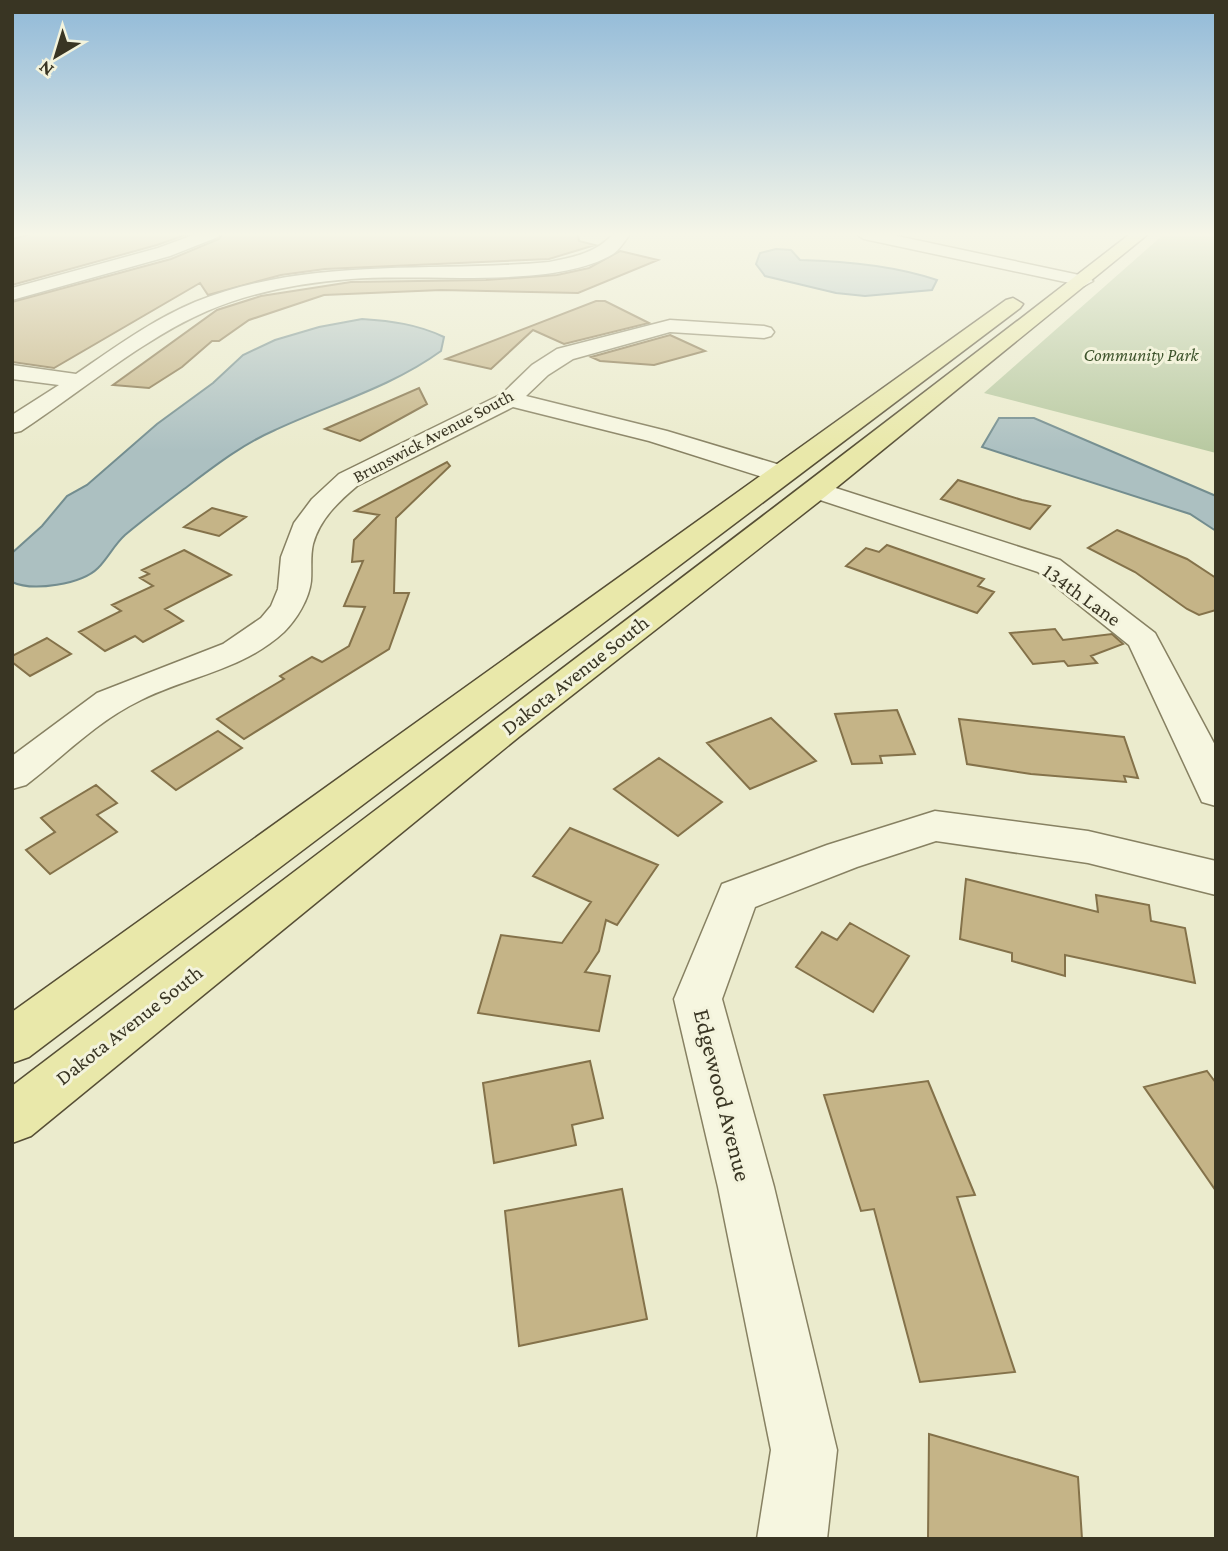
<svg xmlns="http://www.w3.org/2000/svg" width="1228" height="1551" font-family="'Crimson Pro',serif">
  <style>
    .green { fill: #b8c9a1 }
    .water { fill: #acc0c1; stroke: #738d8f; stroke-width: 2 }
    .building { fill: #c5b487; stroke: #84724a; stroke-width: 2 }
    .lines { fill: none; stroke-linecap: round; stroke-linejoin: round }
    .minor-casing { stroke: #878162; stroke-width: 3 }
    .major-casing { stroke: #564e35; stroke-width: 3 }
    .minor { fill: #f6f6e0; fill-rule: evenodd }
    .major { fill: #e9e8aa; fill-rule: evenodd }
    .labels { text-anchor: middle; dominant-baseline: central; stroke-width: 6; stroke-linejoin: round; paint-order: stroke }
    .far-park-label { font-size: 18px; font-style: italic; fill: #3e542c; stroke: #f3f3dc }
    .far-street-label { font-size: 18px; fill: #393523; stroke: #f3f3dc }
    .street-label { font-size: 21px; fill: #393523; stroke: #f3f3dc }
    .near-street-label { font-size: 24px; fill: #393523; stroke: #f3f3dc }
  </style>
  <rect width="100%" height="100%" fill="#ebebcd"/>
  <path class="green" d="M 1164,234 L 1216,234 L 1216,453 L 984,393 Z"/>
  <path class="water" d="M 776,249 L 791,250 L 800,260 C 845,261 895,266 937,280 L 932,290 L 865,296 L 836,293 L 765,276 L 756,264 L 760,253 Z
    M 362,319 C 391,321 417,324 444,337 L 441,351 C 390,388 330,404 273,431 C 241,445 212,468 184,489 C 164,504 144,519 125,535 C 114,545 108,558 98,568 C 82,584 33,592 12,582 L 12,553 L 42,526 L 67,496 L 87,485 L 157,424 L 213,383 L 243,355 L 275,340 L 319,327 Z
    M 999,418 L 1034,418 L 1216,496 L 1216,531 L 1190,514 L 982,447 Z"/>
  <path class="building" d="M 31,234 L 188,234 L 157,245 L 12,285 L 12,239 Z
    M 222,234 L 578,234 L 579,241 L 595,245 L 549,259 L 325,269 L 281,275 L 208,295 L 200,283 L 54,368 L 12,362 L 12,302 L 171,259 L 219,239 Z
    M 620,251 L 658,260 L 578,293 L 441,290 L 324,295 L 249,320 L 219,341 L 212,341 L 182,367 L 149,388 L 113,385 L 217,310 L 261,296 L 351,282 L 486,280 L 557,275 L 589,268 Z
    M 596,301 L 605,301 L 649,323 L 564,344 L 533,330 L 491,369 L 446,359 Z
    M 670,335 L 705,351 L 654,365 L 600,361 L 591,357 Z
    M 419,388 L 427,404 L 360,441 L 325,429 Z
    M 447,462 L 450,466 L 396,518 L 394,593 L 409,593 L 389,649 L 244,739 L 217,719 L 284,679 L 280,676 L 312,657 L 322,662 L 349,646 L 365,607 L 344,606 L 363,561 L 352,562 L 354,540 L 379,515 L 355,511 Z
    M 958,480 L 1022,500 L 1050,506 L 1030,529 L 941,499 Z
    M 212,508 L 246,517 L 219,536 L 184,527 Z
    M 1117,530 L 1187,559 L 1216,578 L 1216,610 L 1199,615 L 1187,609 L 1135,572 L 1088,548 Z
    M 887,545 L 984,579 L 978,586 L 994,592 L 977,613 L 846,566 L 866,548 L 879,552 Z
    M 184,550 L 231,575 L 165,609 L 183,621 L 143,642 L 135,636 L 105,651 L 79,632 L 121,611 L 112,605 L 153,586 L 140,578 L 149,574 L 142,570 Z
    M 1055,629 L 1063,640 L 1112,634 L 1123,644 L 1091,656 L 1097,663 L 1068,666 L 1064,661 L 1033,664 L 1010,633 Z
    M 47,638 L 71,654 L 30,676 L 12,662 L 12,656 Z
    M 897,710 L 915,754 L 880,756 L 882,763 L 852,764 L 835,714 Z
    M 771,718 L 816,761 L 750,789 L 707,743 Z
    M 959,719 L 1124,737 L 1138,778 L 1124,776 L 1126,782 L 1031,774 L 967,764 Z
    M 218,731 L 242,748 L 176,790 L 152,771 Z
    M 659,758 L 722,802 L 678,836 L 614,789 Z
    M 96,785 L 117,803 L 97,815 L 117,832 L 50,874 L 26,850 L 55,832 L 41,818 Z
    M 570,828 L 658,865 L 617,925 L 606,920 L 599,951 L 585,972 L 610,976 L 599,1031 L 478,1013 L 501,935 L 562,943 L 591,902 L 533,876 Z
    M 966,879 L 1098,912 L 1096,895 L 1149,905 L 1151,921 L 1185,928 L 1195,983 L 1065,955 L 1065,976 L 1012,961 L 1012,953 L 960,939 Z
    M 850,923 L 909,956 L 873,1012 L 796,967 L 822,932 L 837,940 Z
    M 590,1061 L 603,1118 L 572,1125 L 576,1145 L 494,1163 L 483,1083 Z
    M 1207,1071 L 1216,1083 L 1216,1191 L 1144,1087 Z
    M 928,1081 L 975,1195 L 957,1197 L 1015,1372 L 920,1382 L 874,1209 L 861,1211 L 824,1095 Z
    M 622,1189 L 647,1319 L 519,1346 L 505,1211 Z
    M 929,1434 L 1078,1477 L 1082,1539 L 928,1539 Z"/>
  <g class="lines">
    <g class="minor-casing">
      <path id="minor" d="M 196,234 L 220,234 L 218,237 L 170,256 L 12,300 L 12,288 L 158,248 Z
        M 613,234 L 630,234 C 625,241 619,250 613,254 C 554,290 421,273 351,279 C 302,283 253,291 207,311 C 144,338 79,393 21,431 L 12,433 L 12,415 L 59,385 L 12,379 L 12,365 L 76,374 C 114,348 152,320 195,302 C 309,256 430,273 549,262 C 574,257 596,253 613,234 Z
        M 856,234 L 888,234 L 1084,276 L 1093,281 L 1084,286 L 864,239 Z
        M 670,320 L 764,326 L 771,328 L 774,332 L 771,336 L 764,338 L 670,332 L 573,359 L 548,375 L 526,396 L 667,431 L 790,468 L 794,474 L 790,480 L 781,482 L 772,480 L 649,441 L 513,407 L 357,486 C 338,502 320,519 313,544 C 310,557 312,568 311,581 C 309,599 297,619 284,632 C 243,670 189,676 141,700 C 97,721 64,756 26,785 L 12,789 L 12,756 L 97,693 L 223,644 L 261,618 L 271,606 L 278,589 L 281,557 L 294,523 L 312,499 L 339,474 L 502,394 L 532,365 L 557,349 Z
        M 817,482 L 1060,560 L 1155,633 L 1216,747 L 1216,806 L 1202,802 L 1129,645 L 1038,572 L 808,496 L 804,490 L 808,484 Z
        M 935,811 L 1088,831 L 1216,861 L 1216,895 L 1088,863 L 936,841 L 857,867 L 755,907 L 722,999 L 774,1187 L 837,1450 L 827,1539 L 757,1539 L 771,1450 L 718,1187 L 674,999 L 722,884 L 827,845 Z"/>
    </g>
    <g class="major-casing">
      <path id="major" d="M 1130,234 L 1148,234 L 826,496 L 520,736 L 31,1136 L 12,1143 L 12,1086 C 385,802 760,521 1130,234 Z
        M 1013,298 L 1023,304 L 1020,308 L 29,1057 L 12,1063 L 12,1012 L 1006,300 Z"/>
    </g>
    <use href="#minor" class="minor"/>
    <use href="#major" class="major"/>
  </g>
  <linearGradient id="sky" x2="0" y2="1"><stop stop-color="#90b9d8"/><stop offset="0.52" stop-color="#f6f6e8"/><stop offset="1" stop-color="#f6f6e8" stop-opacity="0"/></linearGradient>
  <rect width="1228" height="451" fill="url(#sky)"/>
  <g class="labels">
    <g class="far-park-label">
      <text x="1141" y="355">Community Park</text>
    </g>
    <g class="far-street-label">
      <text transform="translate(433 436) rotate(-28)">Brunswick Avenue South</text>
    </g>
    <g class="street-label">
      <text transform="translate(1082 595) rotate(36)">134th Lane</text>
      <text transform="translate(575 675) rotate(-38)">Dakota Avenue South</text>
      <text transform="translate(129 1025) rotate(-38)">Dakota Avenue South</text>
    </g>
    <g class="near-street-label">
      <text transform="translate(723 1095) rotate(76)">Edgewood Avenue</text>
    </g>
  </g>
  <rect width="1228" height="1551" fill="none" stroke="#393523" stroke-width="28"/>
  <g transform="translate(56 56) rotate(218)" stroke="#f3f3dc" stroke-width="5" paint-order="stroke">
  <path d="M0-5L12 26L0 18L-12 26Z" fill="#393523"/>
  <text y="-10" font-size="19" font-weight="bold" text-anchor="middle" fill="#393523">N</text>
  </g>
</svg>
